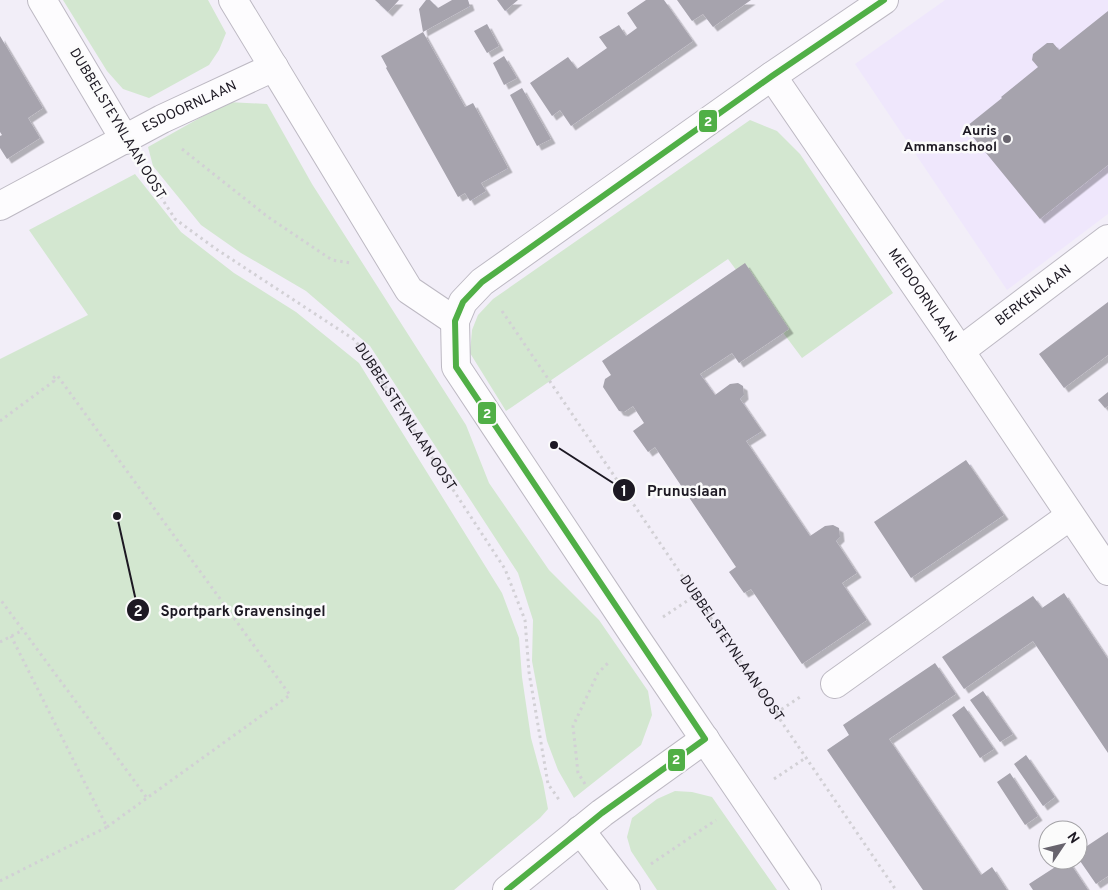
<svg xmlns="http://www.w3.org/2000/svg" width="1108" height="890" font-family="Overpass,sans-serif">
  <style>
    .built { fill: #efe7fc }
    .green { fill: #d3e7d0 }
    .building { fill: #a6a3ad; filter: url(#shadow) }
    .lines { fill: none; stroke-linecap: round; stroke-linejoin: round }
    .minor-casing { stroke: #bdb9c3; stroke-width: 30 }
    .path { stroke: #d2d0d5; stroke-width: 3; stroke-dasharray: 2.5 4; stroke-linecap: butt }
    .minor { stroke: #fdfcfe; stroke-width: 28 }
    .bus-1-casing { stroke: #fbfbfb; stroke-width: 10 }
    .bus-1 { stroke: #50af46; stroke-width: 6 }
    .poi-dot { fill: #68646e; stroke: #fbfbfb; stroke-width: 2 }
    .labels { text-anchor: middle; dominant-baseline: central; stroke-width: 5; stroke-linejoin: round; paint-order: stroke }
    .street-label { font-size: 14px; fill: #1d1923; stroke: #fbfbfb }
    .poi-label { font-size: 14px; font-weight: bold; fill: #1d1923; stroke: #fbfbfb; text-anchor: end }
    .leader { fill: none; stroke: #1d1923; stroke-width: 2 }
    .callout-dot { fill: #1d1923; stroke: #fbfbfb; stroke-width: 2 }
    .mark-label { font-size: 15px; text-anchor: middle; font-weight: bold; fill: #fff }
    .callout-label { font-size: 15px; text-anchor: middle; font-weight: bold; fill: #1d1923; stroke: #fbfbfb; stroke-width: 5; stroke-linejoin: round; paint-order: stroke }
    .line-badge { stroke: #fbfbfb; stroke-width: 2 }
    .badge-label { font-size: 14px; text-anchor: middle; font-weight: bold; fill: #fff }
  </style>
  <defs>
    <filter id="shadow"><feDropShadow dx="4.5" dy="4.5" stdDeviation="0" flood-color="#0004"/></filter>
  </defs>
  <rect width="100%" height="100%" fill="#f2eef8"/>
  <path class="built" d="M 945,0 L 1108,0 L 1108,214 L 1007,290 L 855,64 Z"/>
  <path class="green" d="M 63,0 L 208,0 L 226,33 L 219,50 L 209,65 L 149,98 L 123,89 L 107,71 Z
    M 228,102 L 267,104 L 312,184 L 466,425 L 489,483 L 549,570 L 599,620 L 648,691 L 652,715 L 641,745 L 574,798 L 558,770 L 547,741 L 532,661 L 533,620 L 518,573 L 370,346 L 306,291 L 241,253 L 201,225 L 153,166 L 148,147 Z
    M 750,120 L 777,131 L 800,154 L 893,293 L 802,358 L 728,259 L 506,411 L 470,353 L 472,330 L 478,315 L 493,299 Z
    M 135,174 L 181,232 L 234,273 L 296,312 L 359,363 L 502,593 L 519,638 L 522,677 L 531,738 L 543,782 L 548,809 L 540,818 L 454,890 L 0,890 L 0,359 L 88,315 L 29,230 Z
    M 675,791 L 692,792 L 712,797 L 777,890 L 657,890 L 631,851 L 627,837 L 632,818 L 657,799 Z"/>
  <path class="building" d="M 375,0 L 399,0 L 388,12 Z
    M 426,0 L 430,0 L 438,8 L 452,0 L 468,0 L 470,6 L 423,32 L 465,107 L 473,103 L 508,168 L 481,183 L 486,191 L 470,201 L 465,193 L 458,197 L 386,68 L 387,67 L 381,56 L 423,32 L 419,9 Z
    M 497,0 L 518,0 L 505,11 Z
    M 646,0 L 664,0 L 693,41 L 571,126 L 560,110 L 552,116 L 530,83 L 568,57 L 577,69 L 607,48 L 599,37 L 619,25 L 626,36 L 637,28 L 627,13 Z
    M 677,0 L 751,0 L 713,27 L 703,14 L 692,21 Z
    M 1108,11 L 1108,165 L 1040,219 L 964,126 L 967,126 L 1002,98 L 1001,97 L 1038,67 L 1032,60 L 1033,54 L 1047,43 L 1053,43 L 1059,50 Z
    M 487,24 L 499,46 L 487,53 L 474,31 Z
    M 0,36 L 43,108 L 28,118 L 40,138 L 7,159 L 0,148 L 0,136 L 2,135 L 0,132 Z
    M 504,56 L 517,78 L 504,85 L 493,63 Z
    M 522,88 L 551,139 L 537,146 L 510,95 Z
    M 745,263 L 789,329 L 739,363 L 732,353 L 700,374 L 715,395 L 730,384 L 738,383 L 743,386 L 744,395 L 740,399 L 762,431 L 746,441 L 810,536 L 825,526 L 833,525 L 839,528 L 840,537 L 836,541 L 857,573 L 842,583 L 867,620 L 802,664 L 751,589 L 744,593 L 729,572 L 736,567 L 655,447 L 648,452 L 633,431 L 644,423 L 633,406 L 624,412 L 619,411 L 603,387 L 605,379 L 611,375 L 602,361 Z
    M 1108,302 L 1108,355 L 1064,388 L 1039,354 Z
    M 1108,392 L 1108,406 L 1105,408 L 1098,400 Z
    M 966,460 L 1004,515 L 911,578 L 874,522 Z
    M 1064,593 L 1108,659 L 1108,753 L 1033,641 L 964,689 L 942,657 L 1033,596 L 1042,608 Z
    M 935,663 L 956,694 L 889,739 L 981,875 L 992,867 L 1007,890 L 923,890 L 827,750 L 849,735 L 843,725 Z
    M 983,691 L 1013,734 L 1000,742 L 970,700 Z
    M 964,706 L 994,749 L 980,758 L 952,715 Z
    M 1026,755 L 1055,797 L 1043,806 L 1014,764 Z
    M 1010,773 L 1038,816 L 1025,825 L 997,782 Z
    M 1108,832 L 1108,876 L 1096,884 L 1078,858 L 1078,852 Z
    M 1066,860 L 1068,860 L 1088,890 L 1033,890 L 1029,884 Z"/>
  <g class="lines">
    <g class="minor-casing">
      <g id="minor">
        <path d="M 42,0 L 125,140"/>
        <path d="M 233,0 L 409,290 L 455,321"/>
        <path id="s3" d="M 772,76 L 946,330 L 1108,571"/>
        <path id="s4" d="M 0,206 L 162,119 L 274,67"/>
        <path id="s5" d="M 960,351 L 1108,239"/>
        <path d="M 835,684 L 1070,516"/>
        <path d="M 580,830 L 626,890"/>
        <path d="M 507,890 L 602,813 L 705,739"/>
        <path d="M 807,890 L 634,635 L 456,367 L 455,321 L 463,302 L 482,282 L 772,76 L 884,0"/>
      </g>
    </g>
    <g class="path">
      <path d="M 182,149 L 268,217 L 332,260 L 351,263"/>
      <path id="s1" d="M 143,169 L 175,219 L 216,249 L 355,340 L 505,569 L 525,620 L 529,672 L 548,784 L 560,801"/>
      <path id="s2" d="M 502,311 L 896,890"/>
      <path d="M 0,421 L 54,381 L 52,379 L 57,375 L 290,695 L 147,798 L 0,599"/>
      <path d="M 663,617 L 696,595"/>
      <path d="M 0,642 L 23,630"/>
      <path d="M 776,713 L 803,695"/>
      <path d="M 774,779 L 807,757"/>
      <path d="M 585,784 L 578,773 L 573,726 L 598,673 L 609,662"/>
      <path d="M 107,827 L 147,798"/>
      <path d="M 651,864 L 716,820"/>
      <path d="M 0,881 L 107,827 L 11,636"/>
    </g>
    <use href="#minor" class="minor"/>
    <g class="bus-1-casing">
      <path id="bus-1" d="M 507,890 L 602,813 L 705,739 L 456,367 L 455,321 L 463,302 L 482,282 L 772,76 L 884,0"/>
    </g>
    <use href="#bus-1" class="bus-1"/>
  </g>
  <circle class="poi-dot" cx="1007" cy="139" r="5"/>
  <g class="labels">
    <g class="street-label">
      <text stroke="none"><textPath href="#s4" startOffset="214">ESDOORNLAAN</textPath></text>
      <text transform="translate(117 124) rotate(59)">DUBBELSTEYNLAAN OOST</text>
      <text stroke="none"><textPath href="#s5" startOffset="92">BERKENLAAN</textPath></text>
      <text stroke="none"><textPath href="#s3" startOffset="266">MEIDOORNLAAN</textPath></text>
      <text stroke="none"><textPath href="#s1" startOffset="368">DUBBELSTEYNLAAN OOST</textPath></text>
      <text stroke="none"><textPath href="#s2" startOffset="408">DUBBELSTEYNLAAN OOST</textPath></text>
    </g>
    <g class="poi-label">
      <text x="997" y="131">Auris<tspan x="997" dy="16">Ammanschool</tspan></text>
    </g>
  </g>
  <path class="leader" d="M554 445L624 490M117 516L138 610"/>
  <g class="callout-dot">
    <circle cx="554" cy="445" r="5"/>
    <circle cx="117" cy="516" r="5"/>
    <circle cx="624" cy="490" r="12"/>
    <circle cx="138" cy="610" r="12"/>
  </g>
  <g class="mark-label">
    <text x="624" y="496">1</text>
    <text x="138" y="616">2</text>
  </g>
  <g class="callout-label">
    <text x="687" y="496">Prunuslaan</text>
    <text x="243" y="616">Sportpark Gravensingel</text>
  </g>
  <g class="line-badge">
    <rect x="698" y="109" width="20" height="24" rx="5" fill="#50af46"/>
    <rect x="477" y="401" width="20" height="24" rx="5" fill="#50af46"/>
    <rect x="667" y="748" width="19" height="24" rx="5" fill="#50af46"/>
  </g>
  <g class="badge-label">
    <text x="708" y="126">2</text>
    <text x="487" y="418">2</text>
    <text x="676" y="764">2</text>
  </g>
  <g transform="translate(1063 845) rotate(55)"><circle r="24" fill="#fbfbfb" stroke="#a2a1a5"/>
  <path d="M0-4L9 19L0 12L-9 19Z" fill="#68646e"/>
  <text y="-8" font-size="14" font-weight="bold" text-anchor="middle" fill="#1d1923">N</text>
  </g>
</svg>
